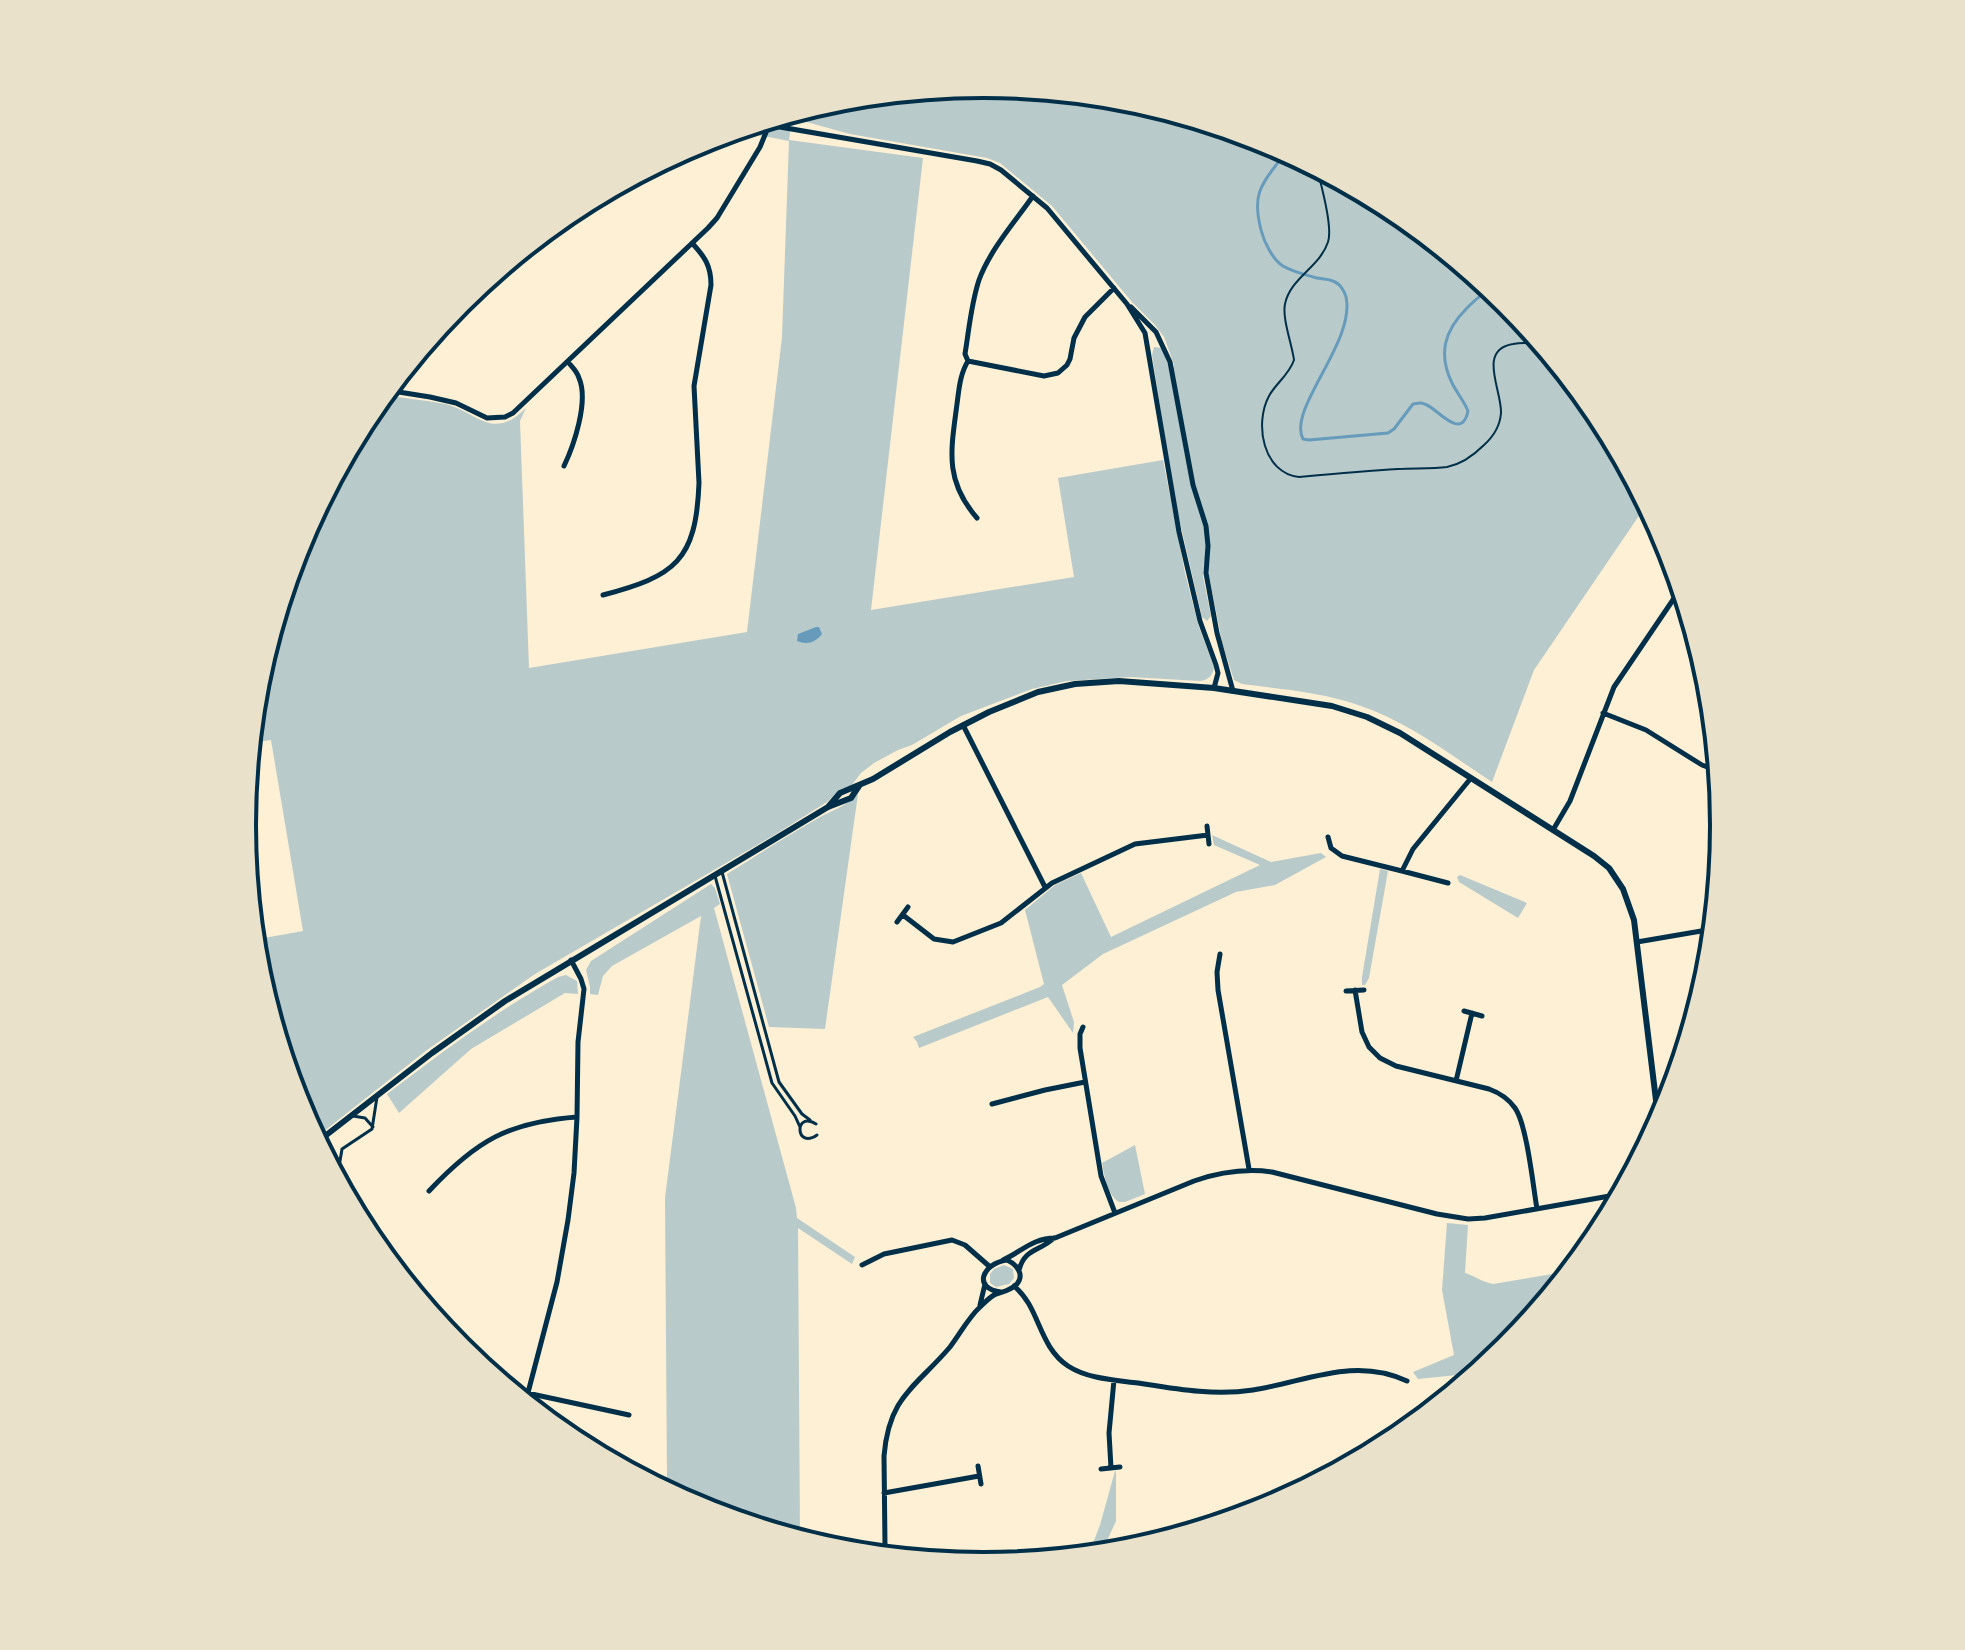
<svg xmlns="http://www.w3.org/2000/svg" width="1965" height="1650" font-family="'Exo 2',sans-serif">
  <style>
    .green { fill: #b9caca }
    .water { fill: #669bbc }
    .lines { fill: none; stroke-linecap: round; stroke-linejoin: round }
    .stream { stroke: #669bbc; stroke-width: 3 }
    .path { stroke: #003049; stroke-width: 2 }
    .service { stroke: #003049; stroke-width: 3 }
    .minor { stroke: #003049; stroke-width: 5 }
    .tertiary { stroke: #003049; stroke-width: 6 }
    .rim { fill: none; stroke: #003049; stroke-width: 4 }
  </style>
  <rect width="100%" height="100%" fill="#fdf0d5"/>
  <path class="green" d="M 983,84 L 1127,98 L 1267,141 L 1395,209 L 1507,301 L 1599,414 L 1647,504 L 1534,670 L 1492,782 C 1449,754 1407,721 1358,705 C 1321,692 1280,689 1242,684 L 1234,680 L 1222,642 L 1208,570 L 1204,561 L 1203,576 L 1211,616 L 1207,621 L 1202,617 L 1175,501 L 1152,355 L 1154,347 L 1162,348 L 1171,373 L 1174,365 L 1171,356 L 1164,337 L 1155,325 L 1132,302 L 1052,206 L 1000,163 L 987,158 L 850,134 L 792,118 L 789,140 L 923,158 L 871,610 L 1074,577 L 1058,478 L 1163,460 L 1185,573 L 1198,624 L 1214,667 C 1213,676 1208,680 1200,681 L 1130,677 L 1067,681 L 1032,689 L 961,716 L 912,745 L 898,750 L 874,763 L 861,773 L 852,785 L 839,790 L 827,802 L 776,834 L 535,974 L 427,1050 L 314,1139 L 298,1108 L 256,969 L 253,940 L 303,931 L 271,740 L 250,743 L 256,680 L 298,541 L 367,413 L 382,395 C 403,398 424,400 445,404 C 478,412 492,442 526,408 L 520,421 L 529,668 L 747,632 L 782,337 L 789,141 L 732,130 L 838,98 Z
    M 858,794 L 825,1029 L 769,1027 L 727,874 C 756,856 785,837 815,820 C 828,812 849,805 858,794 Z
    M 1212,835 L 1271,862 L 1321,853 L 1326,857 L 1275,885 L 1236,892 L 1103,954 L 1062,985 L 1074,1022 L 1073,1033 L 1048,997 L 919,1048 L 917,1042 L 913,1037 L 1040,987 L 1044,984 L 1025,910 L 1055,885 L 1081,873 L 1111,937 L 1260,865 L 1214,845 Z
    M 1380,869 L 1388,871 L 1369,978 L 1365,985 L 1362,985 L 1362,977 Z
    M 1460,875 L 1527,903 L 1518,918 L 1459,882 L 1457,877 Z
    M 711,884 L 715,888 L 720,904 L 714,908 L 796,1208 L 797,1218 L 855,1257 L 852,1264 L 798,1228 L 800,1540 L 699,1509 L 640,1478 L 667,1478 L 665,1198 L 701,916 L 612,966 L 603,976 L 598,995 L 590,994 L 590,987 L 586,970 L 591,961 Z
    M 566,975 L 577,981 L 578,994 L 565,993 L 471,1049 L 399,1113 L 387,1094 C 442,1052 497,1011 558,977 Z
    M 1135,1145 L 1145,1194 L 1125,1202 L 1119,1202 C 1107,1194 1105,1178 1102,1163 Z
    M 1447,1223 L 1468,1225 L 1465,1273 C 1475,1276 1482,1282 1493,1284 L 1570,1271 L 1506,1349 L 1459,1388 L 1457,1375 L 1418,1379 L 1413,1372 L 1454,1355 L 1442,1290 Z
    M 1004,1265 L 1013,1269 L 1014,1278 L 1009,1284 L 996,1287 L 990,1283 L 990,1274 L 994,1269 Z
    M 1115,1471 L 1116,1471 L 1116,1521 L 1101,1554 L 1088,1556 L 1100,1525 Z"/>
  <path class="water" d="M 816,627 L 819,627 L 822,634 C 815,643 807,645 797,641 L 798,634 Z"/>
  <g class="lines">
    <path class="stream" d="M 1284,150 L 1284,154 C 1263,184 1251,191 1261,230 C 1264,242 1273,260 1283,266 C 1293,272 1306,275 1317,278 C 1323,279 1331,279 1335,282 C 1340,284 1345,292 1346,297 C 1356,342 1287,409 1303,439 L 1309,440 L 1388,433 L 1394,429 L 1413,404 C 1420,403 1420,402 1427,405 C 1438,410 1462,441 1468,411 C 1464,401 1457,393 1452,383 C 1438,354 1444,331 1467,308 C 1475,300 1482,293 1493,290"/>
    <path class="path" d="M 1317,168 C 1321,185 1333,227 1328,242 C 1320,267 1290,278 1285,304 C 1282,319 1292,344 1294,360 C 1289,375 1276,383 1269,396 C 1254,424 1263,473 1299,477 C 1332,474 1365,471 1398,469 C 1414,468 1432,469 1447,467 C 1462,464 1474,455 1484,445 C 1494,436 1500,426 1501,413 C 1502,390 1477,350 1513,344 C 1523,342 1534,343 1544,346
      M 1594,407 L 1601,423 L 1608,431"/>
    <path class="service" d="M 722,872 L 779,1082 L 802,1114 L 810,1120
      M 715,876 L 772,1083 L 795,1116 L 800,1127
      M 353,1116 L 365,1118 L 373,1127
      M 816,1124 C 794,1110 795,1150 817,1135
      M 342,1179 L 338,1173 L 342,1149 L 372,1129 L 377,1097"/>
    <path class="minor" d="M 757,123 L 977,161 L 990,164 L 1001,170 L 1047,208 L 1127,304 L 1145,333 L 1179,532 L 1200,621 L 1216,665 L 1218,673 L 1214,688
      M 1033,196 C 1014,223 990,250 979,280 C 971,304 969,330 965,354 L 968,361 L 1044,376 L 1058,373 L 1067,365 L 1070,359 L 1074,338 L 1085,317 L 1114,288
      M 1131,307 L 1156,332 L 1170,362 L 1193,485 L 1206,526 L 1208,546 L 1206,573 L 1217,633 L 1233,691
      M 968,361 C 960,374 959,389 957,404 C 951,450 944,480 977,518
      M 386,390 L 430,397 L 456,403 L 487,418 L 505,417 L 513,413 L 708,228 L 717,218 L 760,147 L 769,125
      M 564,466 C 574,445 589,401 579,378 C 577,371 572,367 568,362
      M 603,595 C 675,576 696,561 699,483 L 694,386 L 711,285 C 711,266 705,257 692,243
      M 1603,713 L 1646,730 L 1702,765 L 1718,771
      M 963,725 L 1045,887
      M 1207,826 L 1209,844
      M 1553,830 L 1570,801 L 1614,687 L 1681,588
      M 1328,837 L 1331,848 L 1342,856 L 1402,871 L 1413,849 L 1471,778
      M 1402,871 L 1448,883
      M 903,915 L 934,939 L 953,942 L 1001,923 L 1052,883 L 1135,844 L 1208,835
      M 897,922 L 908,907
      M 1637,942 L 1713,929
      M 1220,954 L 1217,972 L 1218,990 L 1249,1169
      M 1355,990 L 1362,1032 L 1369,1047 L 1380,1058 L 1396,1066 L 1489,1089 C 1500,1093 1508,1098 1515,1108 C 1527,1125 1533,1186 1537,1209
      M 1346,991 L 1364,990
      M 1464,1011 L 1482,1016
      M 1083,1027 L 1080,1034 L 1080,1048 L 1101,1176 L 1115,1213
      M 1456,1081 L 1472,1013
      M 992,1104 L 1045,1090 L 1085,1082
      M 429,1191 C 476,1141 508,1122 577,1117
      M 1003,1260 C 1021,1252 1033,1238 1055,1238 L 1194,1181 C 1220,1172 1244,1168 1272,1172 L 1437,1214 L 1468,1219 L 1485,1218 L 1621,1194
      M 862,1265 L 884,1254 L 952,1240 L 965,1245 L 989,1266
      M 1019,1270 C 1025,1248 1039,1252 1054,1238
      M 1014,1286 C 1040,1307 1038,1346 1068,1366 C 1088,1379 1115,1380 1138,1383 C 1176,1389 1214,1396 1253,1390 C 1305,1382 1354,1356 1407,1381
      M 980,1305 L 985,1284
      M 527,1393 L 629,1415
      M 525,1404 L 557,1282 L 568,1220 L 574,1173 L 577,1117 L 578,1042 L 584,989 L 581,979 L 571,960
      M 978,1466 L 981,1484
      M 1111,1468 L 1109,1433 L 1114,1380
      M 1101,1469 L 1120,1467
      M 884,1493 L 979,1476
      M 881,1556 L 885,1546
      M 889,1557 L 885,1546 L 884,1456 C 889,1396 915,1388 950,1347 C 960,1334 968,1318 980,1307 C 984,1303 989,1298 994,1295 C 1001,1292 1011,1291 1017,1284 C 1025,1274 1016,1264 1007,1260 C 981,1264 973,1289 1001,1292"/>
    <path class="tertiary" d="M 828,807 L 840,793 L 873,779 L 950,732 L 989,712 L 1038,692 L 1075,684 L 1119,681 L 1214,688 L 1332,706 L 1367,717 L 1400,733 L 1594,856 L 1609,868 L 1623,889 L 1634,920 L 1659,1125
      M 316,1143 L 432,1053 L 505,1001 L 828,807 L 851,798 L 859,786"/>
  </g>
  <path d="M0 0H1965V1650H0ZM256 825a727 727 0 1 1 1454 0a727 727 0 1 1-1454 0Z" fill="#e9e1ca" fill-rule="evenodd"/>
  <path class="rim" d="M256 825a727 727 0 1 1 1454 0a727 727 0 1 1-1454 0Z"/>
</svg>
